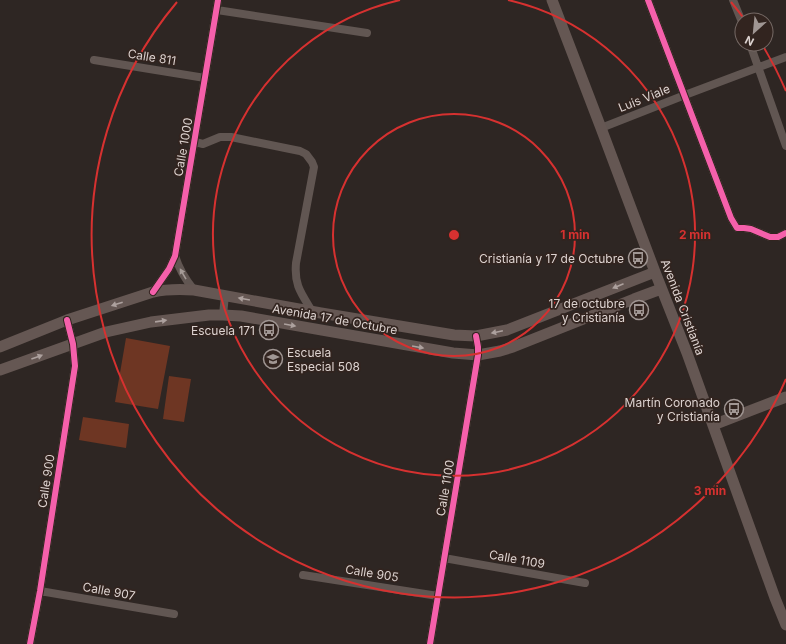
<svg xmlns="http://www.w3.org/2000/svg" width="786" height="644" font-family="Inter,sans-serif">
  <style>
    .green { fill: #6e3623 }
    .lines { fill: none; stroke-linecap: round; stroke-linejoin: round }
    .street { stroke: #615652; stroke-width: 8 }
    .secondary { stroke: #655753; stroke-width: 11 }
    .cycleway-casing { stroke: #32241f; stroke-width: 8 }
    .cycleway { stroke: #f560ab; stroke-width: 6 }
    .oneway { fill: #a59b97 }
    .oneway2 { fill: #ada19e }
    .ring { fill: none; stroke: #d63130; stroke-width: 2 }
    .labels { text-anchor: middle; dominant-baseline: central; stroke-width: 3.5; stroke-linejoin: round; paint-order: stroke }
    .street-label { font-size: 12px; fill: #ddd3d0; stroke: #32241f }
    .poi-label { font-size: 12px; fill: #ddd3d0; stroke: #32241f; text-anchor: end }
    .centre { fill: #d63130; stroke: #32241f; stroke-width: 2 }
    .ring-label { font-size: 12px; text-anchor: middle; font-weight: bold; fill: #d63130; stroke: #32241f; stroke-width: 3.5; stroke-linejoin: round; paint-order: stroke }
  </style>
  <rect width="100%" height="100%" fill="#2e2623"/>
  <path class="green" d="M 126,338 L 170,346 L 158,409 L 115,402 Z
    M 169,376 L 191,379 L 184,422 L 163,419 Z
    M 83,417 L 129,424 L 126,448 L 79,440 Z"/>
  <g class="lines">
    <path class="street" d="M 648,0 L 731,218 L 737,228 L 744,228 L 751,229 L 770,237 L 778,237 L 786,233
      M 733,0 L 742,22
      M 217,10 L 367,33
      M 750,44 L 786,146
      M 94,60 L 205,78
      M 601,128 L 685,95 L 786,57
      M 195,142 L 203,144 L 220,137 L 231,137 L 290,149 L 300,151 L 306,154 L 312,162 L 314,167 L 296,263 C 294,285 301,293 312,311
      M 175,256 C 179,269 185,279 194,290
      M 153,292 L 169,269 L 175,256 L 218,0
      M 223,315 L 225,295
      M 444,558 L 585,583
      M 303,575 L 438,596
      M 40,591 L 174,614
      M 30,644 L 40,591 L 75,366 L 73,344 L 67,320
      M 430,644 L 478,355 L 478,347 L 476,336"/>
    <path class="secondary" d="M 552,0 L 601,128 L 655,272 L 687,353 L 775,598 L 786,625
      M 0,347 L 67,320 L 153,292 C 167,289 180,289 194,290 L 321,313 L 454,335 L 476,336 L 507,330 L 655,272
      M 0,370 L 106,332 L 151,322 L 209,315 L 223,315 L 241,316 L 453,353 L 478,355 L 500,351 L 513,347 L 634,299 L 661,289
      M 713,425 L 786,397"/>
    <g class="cycleway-casing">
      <path id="cycleway" d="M 648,0 L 731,218 L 737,228 L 744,228 L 751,229 L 770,237 L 778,237 L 786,233
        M 153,292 L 169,269 L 175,256 L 218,0
        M 30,644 L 40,591 L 75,366 L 73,344 L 67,320
        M 430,644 L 478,355 L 478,347 L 476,336"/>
    </g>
    <use href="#cycleway" class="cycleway"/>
  </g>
  <defs><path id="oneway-solid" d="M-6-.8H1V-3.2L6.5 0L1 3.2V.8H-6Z"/></defs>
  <use class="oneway" href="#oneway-solid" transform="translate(183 274) rotate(-120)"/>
  <g class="oneway2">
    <use href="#oneway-solid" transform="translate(618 286) rotate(157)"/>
    <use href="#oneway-solid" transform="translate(244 299) rotate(-170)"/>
    <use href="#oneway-solid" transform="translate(117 304) rotate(162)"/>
    <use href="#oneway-solid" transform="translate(161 321) rotate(-8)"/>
    <use href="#oneway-solid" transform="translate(290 325) rotate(10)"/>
    <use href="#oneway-solid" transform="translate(497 332) rotate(168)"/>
    <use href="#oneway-solid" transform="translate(418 347) rotate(10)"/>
    <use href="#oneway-solid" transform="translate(37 357) rotate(-20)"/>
  </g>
  <g class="ring">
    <circle cx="454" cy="235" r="121"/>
    <path d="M508 0A241 241 0 1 1 400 0"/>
    <path d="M786 379A362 362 0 1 1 177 2M731 2A362 362 0 0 1 745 20M763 46A362 362 0 0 1 786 91"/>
  </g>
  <defs>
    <g id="bus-ring" transform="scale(1)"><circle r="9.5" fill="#32241f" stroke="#a09693" stroke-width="1.5"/><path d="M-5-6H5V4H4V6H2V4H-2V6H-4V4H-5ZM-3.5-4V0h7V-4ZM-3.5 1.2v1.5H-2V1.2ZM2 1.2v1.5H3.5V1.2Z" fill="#a09693"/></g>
    <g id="school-ring" transform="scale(1)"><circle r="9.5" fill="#32241f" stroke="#a09693" stroke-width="1.5"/><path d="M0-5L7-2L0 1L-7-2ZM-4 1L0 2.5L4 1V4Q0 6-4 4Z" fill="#a09693"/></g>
  </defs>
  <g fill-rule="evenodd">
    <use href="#bus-ring" x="638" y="258"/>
    <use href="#bus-ring" x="639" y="310"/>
    <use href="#bus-ring" x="269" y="330"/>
    <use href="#school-ring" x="273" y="359"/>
    <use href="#bus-ring" x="734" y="409"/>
  </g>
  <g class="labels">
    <g class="street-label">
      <text transform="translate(152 57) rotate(9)">Calle 811</text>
      <text transform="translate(644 98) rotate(-22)">Luis Viale</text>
      <text transform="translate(183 147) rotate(-80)">Calle 1000</text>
      <text transform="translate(683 307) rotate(69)">Avenida Cristianía</text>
      <text transform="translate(335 319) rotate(10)">Avenida 17 de Octubre</text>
      <text transform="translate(46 481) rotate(-81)">Calle 900</text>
      <text transform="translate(445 488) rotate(-80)">Calle 1100</text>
      <text transform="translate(517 559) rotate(10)">Calle 1109</text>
      <text transform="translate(372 573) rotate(9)">Calle 905</text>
      <text transform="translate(109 591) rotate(10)">Calle 907</text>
    </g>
    <g class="poi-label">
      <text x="624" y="258">Cristianía y 17 de Octubre</text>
      <text x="625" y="303">17 de octubre<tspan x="625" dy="14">y Cristianía</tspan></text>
      <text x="255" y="330">Escuela 171</text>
      <text x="287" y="352" text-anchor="start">Escuela<tspan x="287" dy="14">Especial 508</tspan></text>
      <text x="720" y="402">Martín Coronado<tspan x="720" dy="14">y Cristianía</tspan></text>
    </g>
  </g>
  <circle cx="454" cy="235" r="6" class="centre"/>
  <g class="ring-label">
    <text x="575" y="239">1 min</text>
    <text x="695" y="239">2 min</text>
    <text x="710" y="495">3 min</text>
  </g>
  <g transform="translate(754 32) rotate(207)"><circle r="19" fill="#32241f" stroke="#766a66"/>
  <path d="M0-3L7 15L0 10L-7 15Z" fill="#a09693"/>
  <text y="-6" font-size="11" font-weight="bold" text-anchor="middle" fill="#ddd3d0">N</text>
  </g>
</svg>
